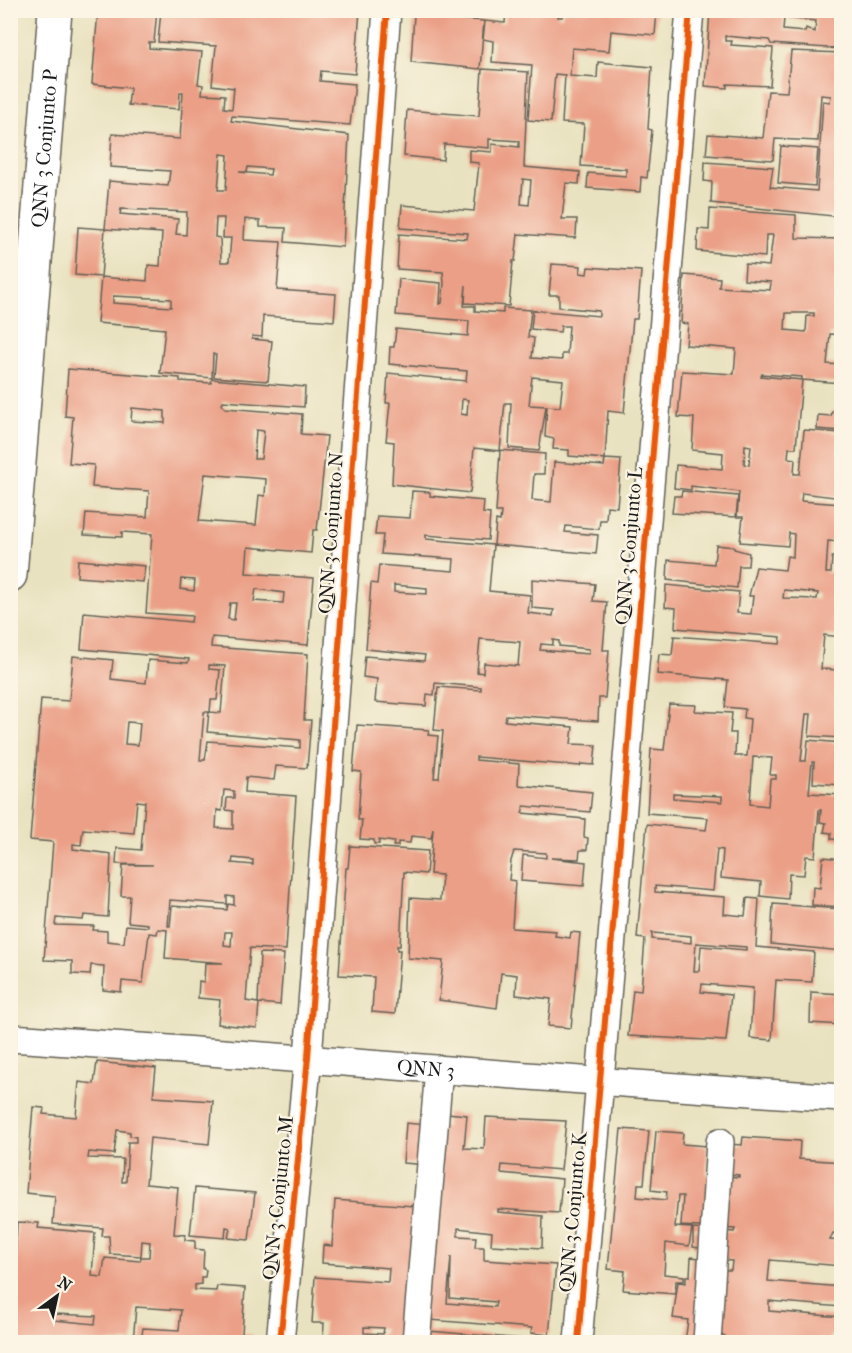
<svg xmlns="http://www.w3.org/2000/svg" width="852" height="1353" font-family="'IM FELL French Canon',serif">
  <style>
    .building { fill: #eb9f86; fill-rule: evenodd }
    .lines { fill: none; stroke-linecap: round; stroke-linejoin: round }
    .minor-casing { stroke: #646155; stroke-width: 30 }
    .tertiary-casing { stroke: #646155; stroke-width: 36 }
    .minor { stroke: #fff; stroke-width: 27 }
    .tertiary { stroke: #fff; stroke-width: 33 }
    .cycleway-casing { stroke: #fcf5e5; stroke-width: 10 }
    .cycleway { stroke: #e8590c; stroke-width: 6 }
    .labels { text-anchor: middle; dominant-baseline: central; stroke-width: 4.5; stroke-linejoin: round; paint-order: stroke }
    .street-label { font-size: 20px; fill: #1c1c1c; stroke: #fcf5e5 }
  </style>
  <rect width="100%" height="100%" fill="#fcf5e5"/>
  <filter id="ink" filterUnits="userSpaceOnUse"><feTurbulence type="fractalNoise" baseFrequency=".0167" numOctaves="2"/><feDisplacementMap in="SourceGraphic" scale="12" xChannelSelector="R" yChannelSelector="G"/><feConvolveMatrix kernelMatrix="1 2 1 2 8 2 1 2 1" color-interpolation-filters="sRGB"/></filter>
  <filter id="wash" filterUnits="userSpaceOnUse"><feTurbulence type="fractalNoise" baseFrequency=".008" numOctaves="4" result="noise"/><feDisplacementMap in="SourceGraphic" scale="24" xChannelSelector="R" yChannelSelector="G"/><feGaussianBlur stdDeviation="1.35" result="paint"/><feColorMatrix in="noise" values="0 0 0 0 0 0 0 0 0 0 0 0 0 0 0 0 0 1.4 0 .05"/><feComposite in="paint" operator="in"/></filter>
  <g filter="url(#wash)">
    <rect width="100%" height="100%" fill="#e9e2c0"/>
    <g id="blocks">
      <path class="building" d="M 98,10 L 157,10 L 154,42 L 149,42 L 149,48 L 202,52 L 198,84 L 203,85 L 202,94 L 225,95 L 224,108 L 232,109 L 234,88 L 212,85 L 216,46 L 158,42 L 161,10 L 211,10 L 211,14 L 214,15 L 215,10 L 245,13 L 245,10 L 360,10 L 355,74 L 321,71 L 320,81 L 355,84 L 350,125 L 232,116 L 231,121 L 349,135 L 343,247 L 285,242 L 286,228 L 260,227 L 260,221 L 245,219 L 244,240 L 281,242 L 277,290 L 336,294 L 334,321 L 263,316 L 262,337 L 252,336 L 252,339 L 272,341 L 268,381 L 214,377 L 216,355 L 213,354 L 212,378 L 160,373 L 165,329 L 97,323 L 101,277 L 147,281 L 148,265 L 160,266 L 162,233 L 105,229 L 101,277 L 75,275 L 78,227 L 105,229 L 109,181 L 168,186 L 170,171 L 110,167 L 112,134 L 180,139 L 183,92 L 180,92 L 179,109 L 128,105 L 130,88 L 92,84 ZM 221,154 L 228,155 L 226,190 L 218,190 ZM 248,167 L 271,169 L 270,175 L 239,172 L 247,172 ZM 121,209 L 187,212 L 186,235 L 176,234 L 178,219 L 120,214 ZM 216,218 L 224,218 L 223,238 L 231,238 L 229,262 L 221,262 L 220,238 L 215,237 ZM 113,296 L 171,299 L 171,307 L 113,303 Z
        M 506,10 L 559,10 L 558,17 L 562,17 L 563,10 L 657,10 L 655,35 L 611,31 L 609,51 L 572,48 L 570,76 L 597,78 L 598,62 L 652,67 L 648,129 L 652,130 L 647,178 L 641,177 L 640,192 L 587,188 L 588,173 L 626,176 L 626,169 L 581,166 L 584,124 L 562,123 L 565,75 L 555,74 L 551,122 L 528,120 L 532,65 L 492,62 L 493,41 L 483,39 L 485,21 L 505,23 Z
        M 710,10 L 842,10 L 842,49 L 771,44 L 769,40 L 725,36 L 725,41 L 732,41 L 731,45 L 773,48 L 770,86 L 727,84 L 727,88 L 705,86 ZM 784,18 L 816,21 L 815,32 L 806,28 L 805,32 L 783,30 Z
        M 414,15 L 484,21 L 480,69 L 411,62 Z
        M 791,51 L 842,53 L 842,217 L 711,203 L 712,182 L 704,181 L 705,162 L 773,167 L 770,187 L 817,191 L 823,101 L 830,102 L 831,96 L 821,95 L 818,141 L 775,139 L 773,160 L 706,155 L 708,134 L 763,138 L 768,91 L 787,92 Z
        M 482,69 L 528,72 L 524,167 L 580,172 L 579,184 L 566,183 L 562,219 L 577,219 L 576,235 L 575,238 L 518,234 L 515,261 L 513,261 L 509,306 L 465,303 L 466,285 L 464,306 L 475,306 L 475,311 L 503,313 L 503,308 L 531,310 L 528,337 L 534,338 L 532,358 L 562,360 L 562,354 L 567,354 L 569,326 L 561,326 L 560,332 L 531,329 L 533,310 L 599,316 L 599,311 L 559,307 L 559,295 L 549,295 L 552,264 L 581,266 L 580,273 L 587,274 L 588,267 L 641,271 L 637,319 L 633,319 L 624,413 L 608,411 L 605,459 L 621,460 L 617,507 L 607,506 L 606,520 L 600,520 L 599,529 L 566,526 L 565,532 L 598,535 L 596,554 L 494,545 L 496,520 L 500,521 L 501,512 L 496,512 L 500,451 L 474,448 L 470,493 L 392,484 L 394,442 L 386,441 L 390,403 L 386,403 L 388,373 L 466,381 L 467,371 L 389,364 L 390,347 L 394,347 L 396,329 L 468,336 L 469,321 L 396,315 L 399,279 L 441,283 L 440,304 L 442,303 L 444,284 L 443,272 L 397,269 L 399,234 L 467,239 L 468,233 L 400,228 L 402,205 L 474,211 L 479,163 L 469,162 L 469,150 L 492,152 L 492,144 L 519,147 L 519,141 L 489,139 L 489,148 L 444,144 L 443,160 L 404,156 L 407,110 L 479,116 ZM 523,179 L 531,180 L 529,205 L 521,204 ZM 532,377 L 563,380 L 560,407 L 547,406 L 545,437 L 554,439 L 553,449 L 569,450 L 569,456 L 605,459 L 604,466 L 554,462 L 551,502 L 532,500 L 534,474 L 544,474 L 545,454 L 500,450 L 505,403 L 511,403 L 509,448 L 539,451 L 546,406 L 529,405 ZM 462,399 L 468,400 L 467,415 L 461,414 Z
        M 781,146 L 818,149 L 815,186 L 778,183 Z
        M 710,209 L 796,215 L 796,238 L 842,239 L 842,335 L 830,334 L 827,364 L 842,365 L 842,383 L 802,380 L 802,377 L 762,374 L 761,376 L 802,380 L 796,448 L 789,448 L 788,458 L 795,459 L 794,474 L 800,474 L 804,430 L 842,433 L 842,498 L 802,493 L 801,501 L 842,504 L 842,542 L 828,541 L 826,573 L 831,573 L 832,557 L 842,557 L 842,637 L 824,635 L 821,669 L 840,670 L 838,698 L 842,698 L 842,738 L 809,736 L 811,714 L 806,714 L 801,761 L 806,761 L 808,740 L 842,743 L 842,785 L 813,783 L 814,762 L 812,762 L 809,793 L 842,795 L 842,840 L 831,839 L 831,833 L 824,832 L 826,823 L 820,822 L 821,810 L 819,810 L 815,857 L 806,856 L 804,875 L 789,874 L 788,899 L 760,896 L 761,882 L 721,878 L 723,850 L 717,849 L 713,891 L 655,886 L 655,892 L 725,897 L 724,914 L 745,916 L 747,898 L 759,899 L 756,947 L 814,952 L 812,982 L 776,980 L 772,1040 L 750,1038 L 753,988 L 702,984 L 701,992 L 731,995 L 726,1041 L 628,1036 L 633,990 L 641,991 L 645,939 L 637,938 L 647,824 L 706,830 L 708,818 L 647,813 L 651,749 L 664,750 L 669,704 L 696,705 L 695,711 L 732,713 L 730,733 L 736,733 L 735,756 L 747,756 L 750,719 L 744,718 L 745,709 L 725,707 L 728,680 L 657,674 L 659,654 L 672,655 L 674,636 L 780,644 L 781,637 L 675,628 L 676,608 L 665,607 L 666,585 L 739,592 L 737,613 L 751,614 L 753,596 L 749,596 L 756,567 L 785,570 L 787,556 L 793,557 L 794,534 L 789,533 L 788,546 L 740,542 L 743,517 L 737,517 L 739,492 L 691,486 L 691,490 L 674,488 L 676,465 L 722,469 L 723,453 L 692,450 L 694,418 L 678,417 L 682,371 L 734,374 L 736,349 L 686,345 L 688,324 L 681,323 L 684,275 L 720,278 L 719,287 L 770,290 L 771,282 L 744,280 L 745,264 L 769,266 L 773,235 L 766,235 L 765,257 L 697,251 L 698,229 L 709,230 ZM 786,313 L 814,313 L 814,316 L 807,316 L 806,332 L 785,330 ZM 745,445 L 751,446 L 749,465 L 744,464 ZM 784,590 L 818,593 L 817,599 L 783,598 ZM 753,757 L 772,758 L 770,775 L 776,775 L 776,779 L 770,779 L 768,806 L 750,804 ZM 673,794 L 722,796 L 722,802 L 673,798 ZM 652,933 L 691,936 L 691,943 L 652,939 ZM 696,943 L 746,947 L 746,950 L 701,946 L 699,971 L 694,971 Z
        M 68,369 L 180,378 L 180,381 L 211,383 L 212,379 L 305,387 L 304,407 L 223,401 L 222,405 L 225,408 L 302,414 L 301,434 L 327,436 L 317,530 L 313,530 L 311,553 L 248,547 L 246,573 L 314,578 L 308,645 L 212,637 L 211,647 L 308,654 L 304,720 L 311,720 L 307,768 L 276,766 L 274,780 L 246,777 L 245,792 L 296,796 L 286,950 L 250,948 L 246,1001 L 258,1003 L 260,953 L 284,954 L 280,1005 L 259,1003 L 257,1028 L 218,1024 L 220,1000 L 198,998 L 199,981 L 204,982 L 205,963 L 223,963 L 165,958 L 167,930 L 158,929 L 157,934 L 149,933 L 143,983 L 122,981 L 121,992 L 103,990 L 104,966 L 91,965 L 90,975 L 72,974 L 72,961 L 44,960 L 53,842 L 30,840 L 41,699 L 69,701 L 73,656 L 113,660 L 111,679 L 146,683 L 148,660 L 188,663 L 189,659 L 81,649 L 84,612 L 191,622 L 192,616 L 146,613 L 152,534 L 122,532 L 122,537 L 84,535 L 86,513 L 147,517 L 149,491 L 92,487 L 94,465 L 69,463 L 73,417 L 65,416 ZM 132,408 L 165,411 L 165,423 L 131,421 ZM 256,430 L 264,431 L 261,459 L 254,459 ZM 205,474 L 266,479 L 265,496 L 259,495 L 256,525 L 199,521 ZM 181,579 L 195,580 L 194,591 L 180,589 ZM 256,589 L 284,593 L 283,603 L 254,601 ZM 230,603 L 236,603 L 234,620 L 228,619 ZM 209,665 L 225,666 L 221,713 L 209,712 L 207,732 L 300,740 L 300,748 L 208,741 L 205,760 L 200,760 L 204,712 L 210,712 L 211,700 L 217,700 L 220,670 L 209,669 ZM 127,722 L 140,723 L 138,745 L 125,744 ZM 224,790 L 234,791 L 234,798 L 227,798 L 226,810 L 233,811 L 233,829 L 216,828 L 217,810 L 222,811 ZM 137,801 L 145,802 L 141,850 L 117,848 L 116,864 L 153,865 L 123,865 L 121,896 L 130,896 L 128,922 L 148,924 L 148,927 L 126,925 L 124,943 L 107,941 L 107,931 L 93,930 L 94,926 L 55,925 L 56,918 L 83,920 L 84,915 L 108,917 L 111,854 L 73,849 L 73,844 L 81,845 L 83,829 L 134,833 ZM 233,858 L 253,860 L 253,865 L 232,863 ZM 227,896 L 234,897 L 234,905 L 228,904 L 227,910 L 172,906 L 170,926 L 168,926 L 170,900 L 227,904 ZM 225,932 L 232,932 L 231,946 L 224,945 Z
        M 832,411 L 842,412 L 842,431 L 817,429 L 818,415 L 831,416 Z
        M 412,491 L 430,492 L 430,496 L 484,501 L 483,513 L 490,514 L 488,540 L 426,535 L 426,539 L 493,545 L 489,591 L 530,595 L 528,613 L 553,616 L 554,610 L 532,608 L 532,579 L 595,584 L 593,601 L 607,602 L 603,650 L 609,650 L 605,698 L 599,698 L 598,721 L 506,715 L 505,721 L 573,727 L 571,744 L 596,745 L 594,765 L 581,764 L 580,766 L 476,757 L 476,760 L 519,764 L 518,785 L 592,792 L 590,812 L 524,806 L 522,813 L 585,819 L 584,837 L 588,838 L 587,850 L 580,850 L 579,859 L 551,858 L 586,862 L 584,886 L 521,881 L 523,855 L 546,858 L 546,853 L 514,851 L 511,861 L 509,880 L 515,881 L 512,928 L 556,931 L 555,936 L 570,938 L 571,932 L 580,933 L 571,1028 L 548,1026 L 551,999 L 516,995 L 517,975 L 501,973 L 497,1008 L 439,1000 L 443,961 L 408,958 L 410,898 L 440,900 L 442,875 L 430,874 L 433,829 L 431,838 L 411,836 L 410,843 L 398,842 L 398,846 L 393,846 L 394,842 L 379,840 L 379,844 L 374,844 L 374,840 L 360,839 L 362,820 L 358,820 L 361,772 L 353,771 L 357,725 L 429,730 L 428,735 L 438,736 L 434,778 L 439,778 L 443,731 L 434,730 L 438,687 L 481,690 L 481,687 L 435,683 L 434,695 L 427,694 L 426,706 L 375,702 L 377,679 L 363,677 L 365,656 L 424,661 L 425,655 L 366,649 L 371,583 L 377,584 L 379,565 L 453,571 L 454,559 L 381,554 L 383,535 L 375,535 L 377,516 L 410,518 ZM 394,585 L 427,588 L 427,594 L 394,592 ZM 480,639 L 520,642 L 518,666 L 484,663 L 483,673 L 477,672 ZM 553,640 L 559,641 L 559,646 L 589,649 L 589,654 L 540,650 L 541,644 L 553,645 Z
        M 682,491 L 738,496 L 736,517 L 672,513 L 674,496 L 681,496 Z
        M 716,545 L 734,547 L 734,549 L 749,553 L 748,566 L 739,566 L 737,588 L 667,580 L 668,560 L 714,564 Z
        M 78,560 L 145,566 L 143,582 L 77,577 Z
        M 350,846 L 428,851 L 426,874 L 404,872 L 400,946 L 397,946 L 397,950 L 400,950 L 395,1014 L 372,1012 L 374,977 L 339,975 L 346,868 L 348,868 Z
        M 823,857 L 842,859 L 842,907 L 812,905 L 813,887 L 820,888 Z
        M 773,904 L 842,909 L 842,951 L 771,944 Z
        M 811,992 L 842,994 L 842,1025 L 810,1023 Z
        M 97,1062 L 156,1068 L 153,1097 L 213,1101 L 209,1144 L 150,1138 L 146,1184 L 178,1187 L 174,1234 L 185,1235 L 185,1240 L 195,1241 L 195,1249 L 204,1250 L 203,1269 L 206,1270 L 205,1277 L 201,1277 L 201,1284 L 195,1285 L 195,1290 L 216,1291 L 217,1286 L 245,1288 L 242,1334 L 253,1335 L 252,1342 L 141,1342 L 143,1328 L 179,1330 L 181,1310 L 136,1307 L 133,1342 L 10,1342 L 10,1269 L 15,1269 L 17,1222 L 39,1223 L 38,1228 L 95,1233 L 92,1276 L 102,1277 L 105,1258 L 140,1261 L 141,1257 L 149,1257 L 150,1242 L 142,1241 L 141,1256 L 110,1254 L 109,1236 L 102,1236 L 103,1228 L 53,1224 L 55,1196 L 26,1193 L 33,1107 L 44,1108 L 43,1114 L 76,1117 L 79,1082 L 94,1084 ZM 117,1130 L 130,1132 L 130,1136 L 136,1137 L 136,1142 L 128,1142 L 126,1182 L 122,1182 L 123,1159 L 88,1158 L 89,1152 L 114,1154 ZM 55,1314 L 96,1316 L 95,1324 L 54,1320 Z
        M 447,1113 L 467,1115 L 464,1148 L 484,1149 L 486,1117 L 566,1121 L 561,1170 L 502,1165 L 501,1173 L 562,1179 L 559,1213 L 498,1209 L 498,1212 L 543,1216 L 542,1248 L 491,1245 L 492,1232 L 458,1228 L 458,1236 L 476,1237 L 475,1247 L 484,1247 L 484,1260 L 556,1265 L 549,1335 L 531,1333 L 532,1328 L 430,1320 L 429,1331 L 536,1340 L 535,1342 L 323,1340 L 324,1323 L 312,1323 L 315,1277 L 388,1282 L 389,1268 L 322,1263 L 323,1245 L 332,1246 L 335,1200 L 440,1208 L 443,1166 L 403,1163 L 406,1123 L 446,1127 ZM 451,1257 L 450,1298 L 496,1302 L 495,1307 L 447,1303 ZM 364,1327 L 384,1328 L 383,1334 L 364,1333 Z
        M 621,1129 L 649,1131 L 644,1184 L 638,1184 L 637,1197 L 666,1200 L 667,1192 L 651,1190 L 656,1131 L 683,1133 L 682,1144 L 707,1146 L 707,1175 L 739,1177 L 739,1175 L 720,1173 L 728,1144 L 742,1145 L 743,1137 L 800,1141 L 799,1159 L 842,1162 L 842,1234 L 833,1233 L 830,1240 L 842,1241 L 842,1266 L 770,1260 L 768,1281 L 842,1287 L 842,1307 L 769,1301 L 769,1311 L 842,1317 L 842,1335 L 831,1335 L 830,1342 L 762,1340 L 762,1342 L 725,1342 L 725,1336 L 717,1335 L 716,1342 L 685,1342 L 688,1320 L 673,1318 L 678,1282 L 686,1283 L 686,1276 L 690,1276 L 691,1257 L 699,1258 L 699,1248 L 693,1247 L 693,1229 L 734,1232 L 735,1229 L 681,1226 L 683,1196 L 678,1196 L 675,1227 L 692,1228 L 689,1246 L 666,1243 L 664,1274 L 684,1276 L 684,1281 L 676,1281 L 675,1294 L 623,1290 L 625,1271 L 608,1269 ZM 720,1260 L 732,1261 L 731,1270 L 720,1270 Z
        M 195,1188 L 255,1193 L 249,1240 L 228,1238 L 230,1228 L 226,1227 L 225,1238 L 190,1235 Z"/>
    </g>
  </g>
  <g filter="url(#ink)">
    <use href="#blocks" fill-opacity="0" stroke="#646155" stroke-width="1.5"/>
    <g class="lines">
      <g class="minor-casing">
        <g id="minor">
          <path id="s1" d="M 10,1038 C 288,1056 564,1081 842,1098"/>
          <path d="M 280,1342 L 308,1057 L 387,10"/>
          <path d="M 416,1342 L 439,1069"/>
          <path d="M 578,1342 L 690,10"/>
          <path d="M 707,1342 L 720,1142"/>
        </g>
      </g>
      <g class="tertiary-casing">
        <g id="tertiary">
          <path id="s2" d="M 10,575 L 55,10"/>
        </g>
      </g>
      <use href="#minor" class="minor"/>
      <use href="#tertiary" class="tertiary"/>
      <g class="cycleway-casing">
        <path id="cycleway" d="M 280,1342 L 308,1057 L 387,10
          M 578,1342 L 690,10"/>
      </g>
      <use href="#cycleway" class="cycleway"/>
    </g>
  </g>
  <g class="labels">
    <g class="street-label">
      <text stroke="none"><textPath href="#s2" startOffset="428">QNN 3 Conjunto P</textPath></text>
      <text transform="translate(331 533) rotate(-86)">QNN 3 Conjunto N</text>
      <text transform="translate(629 546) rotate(-85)">QNN 3 Conjunto L</text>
      <text stroke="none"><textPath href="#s1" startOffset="417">QNN 3</textPath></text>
      <text transform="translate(278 1198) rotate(-84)">QNN 3 Conjunto M</text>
      <text transform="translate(573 1212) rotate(-85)">QNN 3 Conjunto K</text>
    </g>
  </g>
  <rect width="852" height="1353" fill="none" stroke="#fcf5e5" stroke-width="36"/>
  <g transform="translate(57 1296) rotate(33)" stroke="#fcf5e5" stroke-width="4.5" paint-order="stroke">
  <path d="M0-4.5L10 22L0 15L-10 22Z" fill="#1c1c1c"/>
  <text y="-9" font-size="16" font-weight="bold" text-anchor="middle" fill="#1c1c1c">N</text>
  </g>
</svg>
